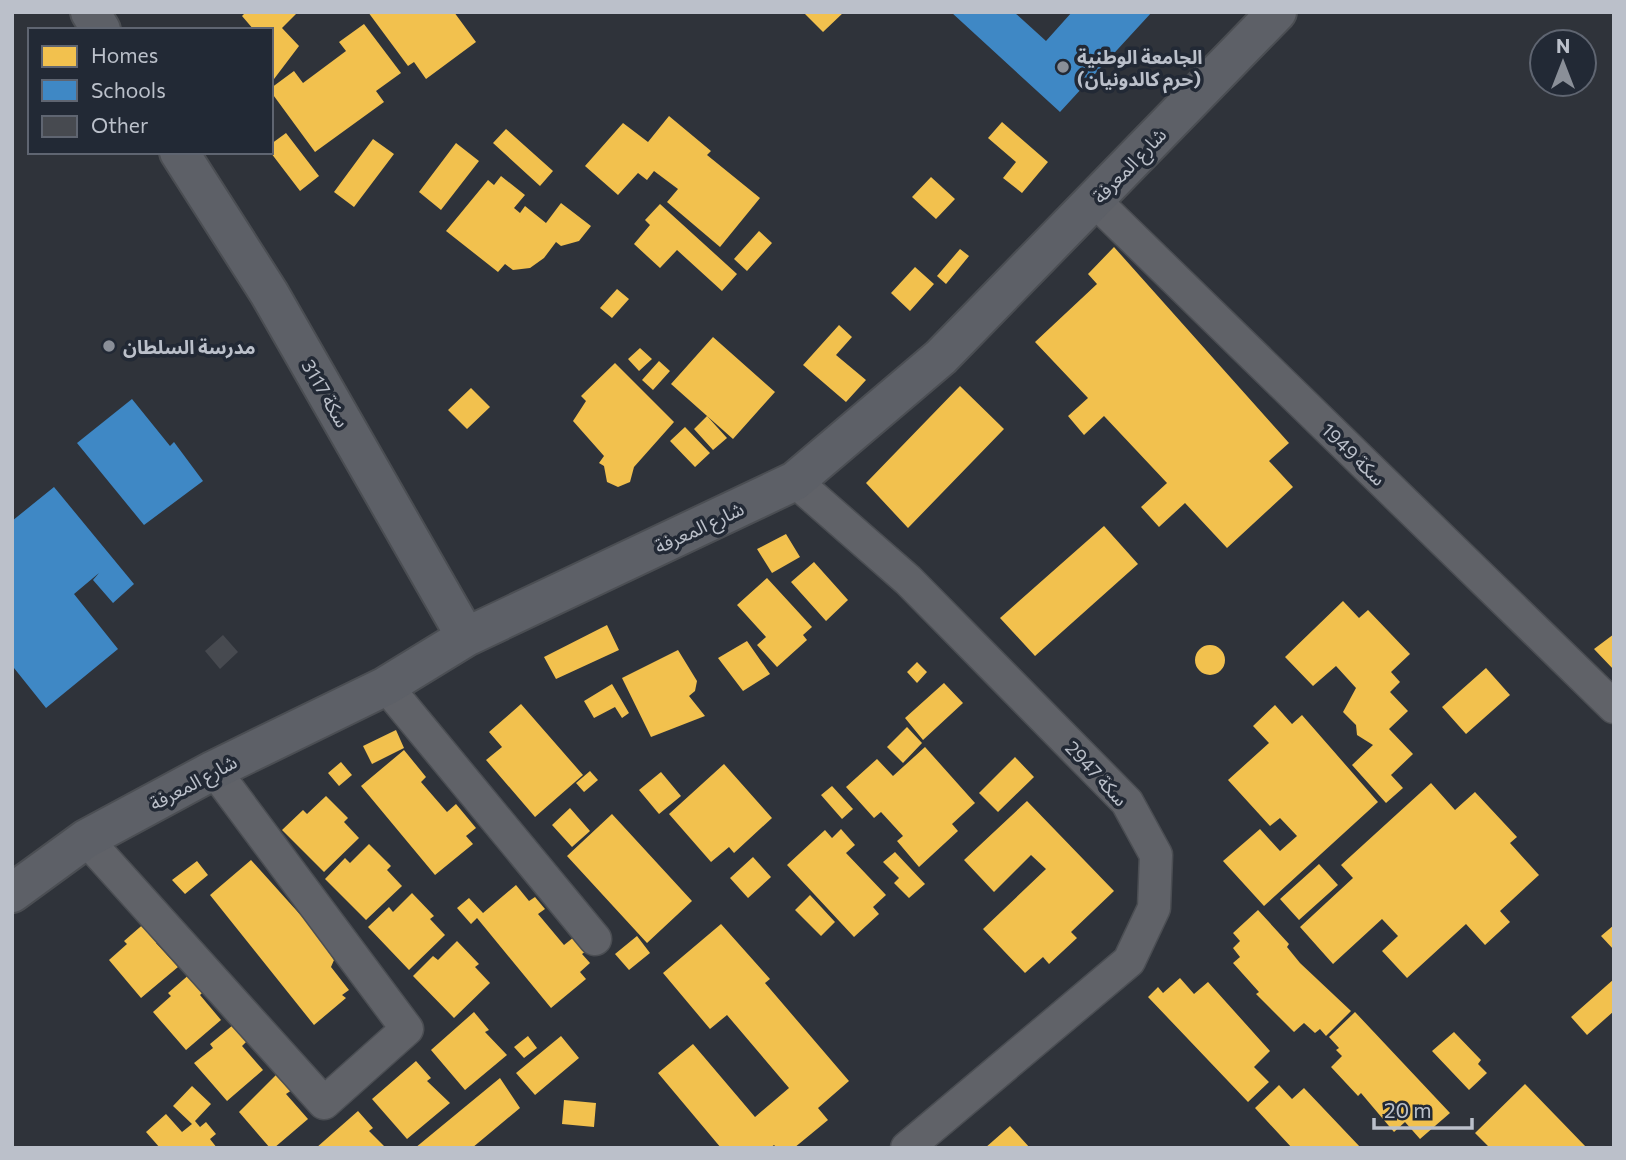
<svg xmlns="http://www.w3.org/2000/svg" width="1626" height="1160" font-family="Commissioner,'Noto Sans Arabic',sans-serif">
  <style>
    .homes { fill: #f2c14e }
    .schools { fill: #3f88c5 }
    .building { fill: #474a50 }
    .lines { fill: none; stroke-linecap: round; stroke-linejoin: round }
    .street-casing { stroke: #4b4e53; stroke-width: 35 }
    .secondary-casing { stroke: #4b4e53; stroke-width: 42 }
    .street { stroke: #606268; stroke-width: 32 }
    .secondary { stroke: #5d6067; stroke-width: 38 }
    .poi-dot { fill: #8a8f98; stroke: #222935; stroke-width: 2.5 }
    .labels { text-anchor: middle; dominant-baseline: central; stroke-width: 7; stroke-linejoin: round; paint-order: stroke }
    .poi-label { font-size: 19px; font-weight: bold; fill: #bbc0ca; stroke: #222935; text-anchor: start }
    .street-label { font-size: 19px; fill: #bbc0ca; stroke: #222935 }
  </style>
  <rect width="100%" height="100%" fill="#2f333a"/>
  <path class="homes" d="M 246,12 L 298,12 L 282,28 L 299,46 L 271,83 L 271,30 L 254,30 L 242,16 Z
    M 368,12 L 454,12 L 476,42 L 426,79 L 414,62 L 408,66 Z
    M 803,12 L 844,12 L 823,32 Z
    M 364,24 L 401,73 L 376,91 L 384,102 L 315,152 L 271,92 L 271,88 L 294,71 L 303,83 L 346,51 L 339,42 Z
    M 669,116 L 711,151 L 707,155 L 760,198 L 720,247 L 667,202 L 678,189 L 654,171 L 647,180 L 638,173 L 618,195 L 585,166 L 623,123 L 648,142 Z
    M 1002,122 L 1048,162 L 1022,193 L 1003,178 L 1016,162 L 988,138 Z
    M 506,129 L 553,171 L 540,186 L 493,143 Z
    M 286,133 L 319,176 L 300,191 L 271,153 L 271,144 Z
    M 373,139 L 394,154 L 354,207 L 334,192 Z
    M 456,143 L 479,161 L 441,210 L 419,192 Z
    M 501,176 L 525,195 L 514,208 L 520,213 L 525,206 L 546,223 L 561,203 L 591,226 L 579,241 L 561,246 L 556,242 L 544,258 L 530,268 L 513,270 L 505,264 L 498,272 L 446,231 L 488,180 L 494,185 Z
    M 931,177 L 955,199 L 936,219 L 912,197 Z
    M 660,204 L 737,274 L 722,291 L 677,250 L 660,268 L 634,244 L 650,225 L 645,220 Z
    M 759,231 L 772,243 L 747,271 L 734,259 Z
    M 1114,247 L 1289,443 L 1269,461 L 1293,487 L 1227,548 L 1185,503 L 1159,527 L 1141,507 L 1167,483 L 1104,416 L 1084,435 L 1068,416 L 1088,398 L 1035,342 L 1097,284 L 1088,274 Z
    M 960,249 L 969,256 L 946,284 L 937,276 Z
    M 915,267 L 934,284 L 910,311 L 891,293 Z
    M 617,289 L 629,299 L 612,318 L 600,308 Z
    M 839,325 L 852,337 L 836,355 L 866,380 L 846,402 L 803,365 Z
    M 713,337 L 775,392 L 733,439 L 671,384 Z
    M 640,348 L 652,359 L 639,371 L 628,359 Z
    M 659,361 L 670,371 L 653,390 L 642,380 Z
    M 615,363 L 674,422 L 634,467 L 630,482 L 618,487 L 607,482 L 604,466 L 599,463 L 604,456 L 573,421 L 586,401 L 581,396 Z
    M 960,386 L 1004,429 L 908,528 L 866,483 Z
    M 471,388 L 490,407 L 467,429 L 448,410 Z
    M 707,416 L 727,438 L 713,450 L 694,429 Z
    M 685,427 L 710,453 L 695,467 L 670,441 Z
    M 1104,526 L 1138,564 L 1035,656 L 1000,618 Z
    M 786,534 L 800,557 L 772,573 L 757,549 Z
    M 814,562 L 848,600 L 826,621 L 791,582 Z
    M 767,578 L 812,627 L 803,635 L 807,640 L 777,667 L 757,645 L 766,637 L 737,605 Z
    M 1343,601 L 1359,618 L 1368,610 L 1410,654 L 1391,672 L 1400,682 L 1390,692 L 1408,711 L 1389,729 L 1413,754 L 1391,775 L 1403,788 L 1386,803 L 1352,765 L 1373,745 L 1357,735 L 1356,725 L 1343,712 L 1356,688 L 1336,666 L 1313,686 L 1285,657 Z
    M 607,625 L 619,650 L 556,679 L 544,657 Z
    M 1614,634 L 1614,670 L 1594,649 Z
    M 747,641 L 770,674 L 743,691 L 718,658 Z
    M1195 660a15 15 0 1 1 30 0a15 15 0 1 1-30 0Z
    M 678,650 L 697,681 L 695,691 L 689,696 L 705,716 L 651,737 L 622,678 Z
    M 917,662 L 927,672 L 917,683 L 907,672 Z
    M 1486,668 L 1510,695 L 1466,734 L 1442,707 Z
    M 944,683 L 963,703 L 923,740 L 905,718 Z
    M 612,684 L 629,713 L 622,718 L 615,707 L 594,718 L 584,701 Z
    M 521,704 L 583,775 L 535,817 L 486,760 L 502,747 L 489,732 Z
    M 1275,705 L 1292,724 L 1302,715 L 1378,802 L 1264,906 L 1223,861 L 1260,829 L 1280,851 L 1297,836 L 1280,818 L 1270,826 L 1228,780 L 1269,743 L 1253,726 Z
    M 907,727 L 922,743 L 903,763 L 887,747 Z
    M 396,730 L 404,748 L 372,764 L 363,746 Z
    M 925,747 L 975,803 L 952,824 L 958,831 L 919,867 L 897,841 L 903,836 L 881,812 L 874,818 L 846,787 L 877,759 L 893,776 Z
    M 404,750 L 426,777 L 421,782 L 447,812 L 456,804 L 476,828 L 466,836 L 473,844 L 435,875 L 361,786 Z
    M 1015,757 L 1034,777 L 998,812 L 979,793 Z
    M 341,762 L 352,775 L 339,786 L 328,773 Z
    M 724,764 L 772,818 L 734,853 L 729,847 L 711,862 L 669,814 Z
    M 590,771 L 598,780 L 584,792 L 576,783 Z
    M 661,772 L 681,796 L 659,814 L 639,790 Z
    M 1431,783 L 1455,810 L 1475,792 L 1517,837 L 1510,843 L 1539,875 L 1500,911 L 1510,922 L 1485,945 L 1466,924 L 1407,978 L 1382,951 L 1398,936 L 1382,919 L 1333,964 L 1300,927 L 1353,878 L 1341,865 Z
    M 832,786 L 853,809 L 842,819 L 821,795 Z
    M 326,796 L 348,818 L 344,822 L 359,838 L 324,872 L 282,830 L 303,810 L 307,814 Z
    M 1027,801 L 1114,891 L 1071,932 L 1077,938 L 1049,964 L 1043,957 L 1025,973 L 983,929 L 1046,869 L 1031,855 L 994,892 L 964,860 Z
    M 570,808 L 590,831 L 572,847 L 552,825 Z
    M 612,814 L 692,901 L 647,943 L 567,856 Z
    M 841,829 L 855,845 L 846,853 L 886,895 L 873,907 L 879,914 L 854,937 L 787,865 L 825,830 L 832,838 Z
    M 369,844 L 391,866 L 387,870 L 402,886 L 366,920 L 325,879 L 345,858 L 350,863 Z
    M 895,852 L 925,884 L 909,898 L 894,883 L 899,878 L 883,862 Z
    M 753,857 L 771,877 L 748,898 L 730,878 Z
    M 251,860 L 314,930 L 334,960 L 331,967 L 349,990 L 342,995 L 346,998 L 314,1025 L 210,895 Z
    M 197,861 L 208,875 L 185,894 L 172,880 Z
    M 1319,864 L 1338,885 L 1299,920 L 1280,899 Z
    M 516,885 L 529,901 L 535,897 L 545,909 L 538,914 L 564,945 L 574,937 L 586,951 L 582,954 L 590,963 L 580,972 L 586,979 L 551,1008 L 477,918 L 471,924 L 457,908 L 469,898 L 483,913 Z
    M 412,893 L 434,916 L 430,919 L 445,935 L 409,970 L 368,927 L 389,907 L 393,912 Z
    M 810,895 L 835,922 L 821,936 L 795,910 Z
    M 1258,910 L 1289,944 L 1287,947 L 1300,963 L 1351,1011 L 1326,1036 L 1320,1029 L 1315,1033 L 1304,1023 L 1294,1032 L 1256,994 L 1259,992 L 1233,963 L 1240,957 L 1233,948 L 1240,941 L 1233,933 Z
    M 147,921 L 161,938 L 156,943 L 178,967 L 141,998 L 109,960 L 127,944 L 124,941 Z
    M 721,924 L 770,979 L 765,983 L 849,1081 L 818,1108 L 828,1120 L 794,1148 L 777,1148 L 774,1145 L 770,1148 L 721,1148 L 658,1073 L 693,1044 L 755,1117 L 789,1088 L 727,1015 L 710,1029 L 663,973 Z
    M 1614,925 L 1614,950 L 1601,936 Z
    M 637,936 L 650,953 L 629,970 L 615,954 Z
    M 457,941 L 479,964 L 475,967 L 490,983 L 454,1018 L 413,976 L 433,956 L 438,960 Z
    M 191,973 L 205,990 L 200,995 L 221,1020 L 186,1050 L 153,1012 L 171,996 L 168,993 Z
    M 1180,978 L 1194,994 L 1208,982 L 1270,1051 L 1254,1067 L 1269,1082 L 1248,1102 L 1148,997 L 1158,987 L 1163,993 Z
    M 1614,979 L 1614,1011 L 1587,1035 L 1571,1017 Z
    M 474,1012 L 489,1030 L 485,1032 L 507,1055 L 465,1090 L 431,1050 Z
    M 1355,1012 L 1450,1113 L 1420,1139 L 1405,1122 L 1394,1132 L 1361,1093 L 1358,1096 L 1331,1067 L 1342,1056 L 1336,1050 L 1339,1048 L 1329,1037 Z
    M 233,1025 L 247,1041 L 242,1046 L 263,1070 L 227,1101 L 194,1063 L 213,1048 L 210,1044 Z
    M 1454,1032 L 1481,1060 L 1478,1064 L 1487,1073 L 1469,1090 L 1432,1051 Z
    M 528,1036 L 537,1048 L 524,1058 L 514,1047 Z
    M 561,1036 L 579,1058 L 535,1095 L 516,1073 Z
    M 416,1061 L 431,1078 L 427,1081 L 450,1103 L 407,1139 L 372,1099 Z
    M 277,1074 L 292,1090 L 286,1094 L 308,1119 L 274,1148 L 270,1148 L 239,1112 Z
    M 500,1078 L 520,1108 L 472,1148 L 415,1148 Z
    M 1525,1084 L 1587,1148 L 1490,1148 L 1475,1133 Z
    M 1279,1085 L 1292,1099 L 1304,1088 L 1361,1148 L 1292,1148 L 1255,1108 Z
    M 192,1086 L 211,1104 L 195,1121 L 200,1127 L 206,1122 L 216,1134 L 210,1139 L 217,1148 L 160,1148 L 146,1132 L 166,1114 L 182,1132 L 192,1124 L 173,1106 Z
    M 564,1100 L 596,1103 L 594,1127 L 562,1124 Z
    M 358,1111 L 373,1128 L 369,1131 L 386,1148 L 316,1148 Z
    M 1010,1126 L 1030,1148 L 985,1148 Z"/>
  <path class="schools" d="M 951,12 L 1014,12 L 1046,41 L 1072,12 L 1152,12 L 1060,112 Z
    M 132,399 L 170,446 L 174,442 L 203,481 L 144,525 L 77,443 Z
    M 54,487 L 134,584 L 113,603 L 93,580 L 99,573 L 74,594 L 118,649 L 46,708 L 14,668 L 12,670 L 12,521 Z"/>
  <path class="building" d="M 223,635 L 238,652 L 220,669 L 205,651 Z"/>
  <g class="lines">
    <g class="street-casing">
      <path id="street" d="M 1094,200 L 1614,707
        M 795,481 L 908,580 L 1127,802 L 1156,855 L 1154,908 L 1129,961 L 907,1148
        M 386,686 L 595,939
        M 86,839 L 324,1103 L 407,1029 L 214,770"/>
    </g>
    <g class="secondary-casing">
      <path id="secondary" d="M 90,12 L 101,30
        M 179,152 L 269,293 L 466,637
        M 12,893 L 86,839 L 214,770 L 386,686 L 466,637 L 795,481 L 941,357 L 1277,12"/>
    </g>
    <use href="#street" class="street"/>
    <use href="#secondary" class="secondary"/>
  </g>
  <g class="poi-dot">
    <circle cx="1063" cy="67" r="7"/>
    <circle cx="109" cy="346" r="7"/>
  </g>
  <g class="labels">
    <g class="poi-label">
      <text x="1077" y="56">الجامعة الوطنية<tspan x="1077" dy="22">(حرم كالدونيان)</tspan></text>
      <text x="123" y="346">مدرسة السلطان</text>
    </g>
    <g class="street-label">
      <text transform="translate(1129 165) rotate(-46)">شارع المعرفة</text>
      <text transform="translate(326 393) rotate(60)">سكة 3117</text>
      <text transform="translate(1354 454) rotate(44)">سكة 1949</text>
      <text transform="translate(699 527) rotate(-25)">شارع المعرفة</text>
      <text transform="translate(1097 773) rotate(47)">سكة 2947</text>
      <text transform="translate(193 782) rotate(-28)">شارع المعرفة</text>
    </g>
  </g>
  <rect width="1626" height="1160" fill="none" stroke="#bbc0ca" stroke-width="28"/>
  <rect x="28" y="28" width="245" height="126" fill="#222935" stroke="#5f6571" stroke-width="2"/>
  <rect x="42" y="46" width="35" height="21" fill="#f2c14e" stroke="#5f6571" stroke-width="2"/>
  <text x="91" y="63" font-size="21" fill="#bbc0ca">Homes</text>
  <rect x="42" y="80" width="35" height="21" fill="#3f88c5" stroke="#5f6571" stroke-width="2"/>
  <text x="91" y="98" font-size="21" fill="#bbc0ca">Schools</text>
  <rect x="42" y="116" width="35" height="21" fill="#474a50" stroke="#5f6571" stroke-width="2"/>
  <text x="91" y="133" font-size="21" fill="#bbc0ca">Other</text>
  <g transform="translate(1563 63)"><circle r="33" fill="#222935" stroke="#5f6571" stroke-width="2"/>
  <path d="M0-5L12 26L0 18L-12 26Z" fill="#8a8f98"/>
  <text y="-10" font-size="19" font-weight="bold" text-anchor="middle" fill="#bbc0ca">N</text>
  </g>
  <path d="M1374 1118v10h98v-10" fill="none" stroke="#bbc0ca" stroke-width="3.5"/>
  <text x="1384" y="1118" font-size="21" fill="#bbc0ca" stroke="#222935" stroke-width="5" paint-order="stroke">20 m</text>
</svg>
